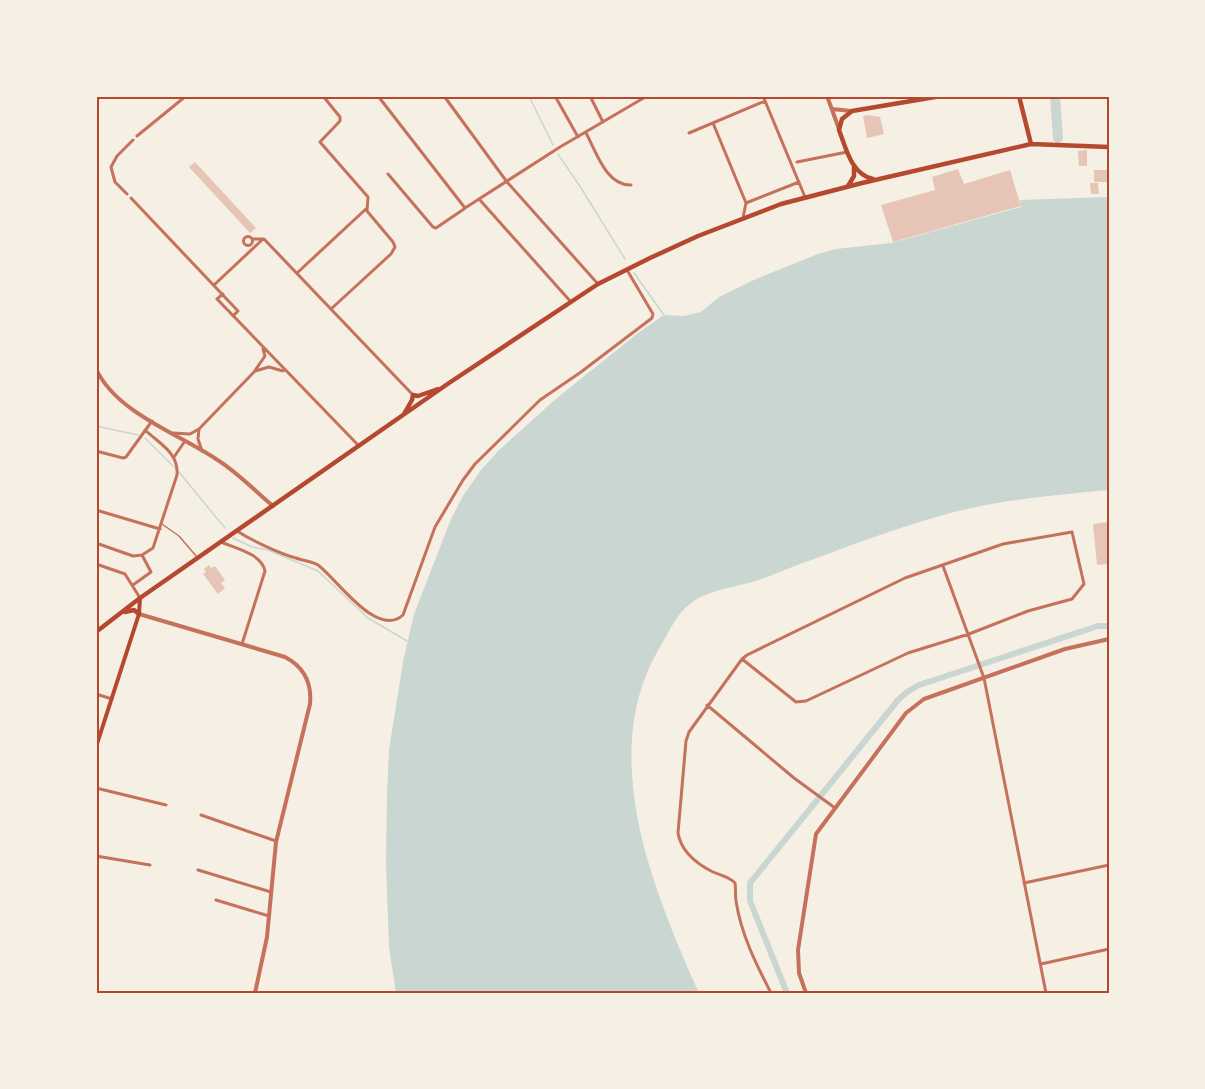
<svg xmlns="http://www.w3.org/2000/svg" width="1205" height="1089" font-family="'Sofia Sans Condensed',sans-serif">
  <style>
    .water { fill: #c9d6d2 }
    .lines { fill: none; stroke-linecap: round; stroke-linejoin: round }
    .stream { stroke: #c9d6d2; stroke-width: 1.5 }
    .canal { stroke: #c9d6d2; stroke-width: 6 }
    .river { stroke: #c9d6d2; stroke-width: 10 }
    .building { fill: #e6c5b7 }
    .service { stroke: #c5725c; stroke-width: 1.5 }
    .minor { stroke: #c5725c; stroke-width: 3 }
    .tertiary { stroke: #c5725c; stroke-width: 4 }
    .secondary { stroke: #b5482f; stroke-width: 4 }
    .primary { stroke: #b5482f; stroke-width: 4.5 }
    .neatline { fill: none; stroke: #b5482f; stroke-width: 2 }
  </style>
  <rect width="100%" height="100%" fill="#f6efe4"/>
  <path class="water" d="M 1109,197 L 1109,490 C 1054,495 997,500 943,515 C 900,527 857,543 814,559 C 796,565 778,573 759,580 C 738,587 710,589 691,603 C 677,613 669,632 660,647 C 596,754 653,890 699,993 L 396,993 L 389,947 L 386,863 L 387,795 L 389,750 L 403,662 L 414,614 L 451,519 L 463,496 L 481,470 L 499,450 L 557,398 L 638,333 L 664,315 L 684,316 L 701,312 L 719,297 L 756,279 L 818,254 L 836,249 L 891,243 L 1021,207 L 1020,200 Z"/>
  <g class="lines">
    <path class="stream" d="M 529,96 L 553,145
      M 558,154 L 581,188 L 625,259
      M 634,273 L 664,315
      M 96,426 L 138,435
      M 145,438 L 176,469
      M 179,472 L 225,528
      M 233,538 L 252,547 L 268,550 L 318,571 L 368,618 L 407,641"/>
    <path class="canal" d="M 787,993 L 750,901 L 750,883 L 898,700 L 907,692 L 919,685 L 1098,626 L 1109,626"/>
    <path class="river" d="M 1055,96 L 1058,138"/>
  </g>
  <path class="building" d="M 869,115 L 880,117 L 884,134 L 867,138 L 863,116 Z
    M 1087,150 L 1087,166 L 1079,166 L 1078,151 Z
    M 195,162 L 256,228 L 250,233 L 189,167 Z
    M 958,169 L 964,184 L 1010,170 L 1021,206 L 893,242 L 881,205 L 935,190 L 932,177 Z
    M 1094,170 L 1109,170 L 1109,182 L 1094,182 Z
    M 1090,183 L 1098,183 L 1099,194 L 1091,194 Z
    M 1109,522 L 1109,564 L 1097,565 L 1093,524 Z
    M 209,565 L 211,568 L 215,566 L 225,580 L 221,583 L 225,588 L 218,594 L 203,574 L 206,572 L 204,569 Z"/>
  <g class="lines">
    <path class="service" d="M 162,524 L 179,536 L 197,557"/>
    <path class="minor" d="M 323,96 L 340,117 L 340,121 L 320,142 L 368,197 L 367,211 L 393,242 L 395,247 L 391,254 L 331,309
      M 378,96 L 465,208 L 560,147 L 647,96
      M 444,96 L 507,182 L 598,284
      M 555,96 L 578,137
      M 590,96 L 603,122
      M 763,96 L 805,197
      M 713,123 L 746,203 L 743,218
      M 586,133 C 596,151 606,186 631,185
      M 689,133 L 765,101
      M 137,136 L 186,96
      M 797,162 L 847,152
      M 388,174 L 433,227 L 436,228 L 464,209
      M 127,194 L 115,182 L 111,167 L 117,156 L 133,140
      M 131,198 L 238,311 L 233,316
      M 479,199 L 571,302
      M 746,203 L 799,182
      M243.5 241a4.5 4.5 0 1 1 9 0a4.5 4.5 0 1 1-9 0Z
      M 253,239 L 264,239 L 413,395
      M 297,273 L 367,208
      M 214,285 L 263,239
      M 223,294 L 217,299 L 359,446
      M 255,371 L 269,367 L 283,371
      M 199,429 L 198,439 L 202,451
      M 173,433 L 190,434 L 199,429 L 254,372 L 265,356 L 263,349
      M 96,451 L 123,458 L 126,457 L 152,421
      M 174,457 L 185,441
      M 96,510 L 160,529
      M 237,531 C 251,540 280,554 296,558 C 303,561 312,561 318,565 C 337,579 377,639 403,615 L 435,527 L 463,480 L 475,464 L 540,400 L 581,372 L 652,318 L 653,314 L 627,270
      M 221,542 C 235,548 262,554 265,571 L 242,644
      M 96,543 L 133,556 L 142,555 L 153,548 L 177,475 C 179,453 160,444 145,430
      M 96,564 L 125,574 L 140,598
      M 943,566 L 984,678 L 1046,993
      M 133,585 L 151,572 L 142,555
      M 742,659 L 796,702 L 806,701 L 908,653 L 969,634 L 1028,611 L 1072,599 L 1084,584 L 1072,532 L 1003,544 L 905,578 L 747,655 L 742,659 L 689,732 L 686,741 L 678,833 C 681,851 697,864 713,872 C 722,876 728,876 735,883 C 736,889 735,895 736,901 C 741,934 756,964 771,993
      M 96,694 L 112,699
      M 707,705 L 794,778 L 835,808
      M 96,788 L 166,805
      M 201,815 L 276,841
      M 96,856 L 150,865
      M 198,870 L 271,892
      M 1024,883 L 1109,865
      M 216,900 L 269,916
      M 1041,964 L 1109,949"/>
    <path class="tertiary" d="M 827,96 L 839,129
      M 832,109 L 851,111
      M 96,369 C 117,413 177,433 216,459 C 236,471 255,491 273,506
      M 139,614 L 285,657 C 304,667 312,683 310,704 L 276,842 L 267,937 L 255,993
      M 806,993 L 799,973 L 798,950 L 816,834 L 906,713 L 924,699 L 1065,649 L 1109,639"/>
    <path class="secondary" d="M 96,747 L 139,614 L 140,598"/>
    <path class="primary" d="M 1019,96 L 1031,144
      M 873,179 C 851,174 846,148 839,130 L 842,119 L 852,111 L 941,96
      M 848,186 L 854,176 L 854,167
      M 404,414 L 412,400 L 413,395 L 418,396 L 438,389
      M 125,612 L 134,610 L 139,614
      M 96,632 L 140,598 L 449,383 L 598,284 L 650,258 L 698,236 L 781,204 L 862,183 L 1031,144 L 1109,147"/>
  </g>
  <rect width="1205" height="1089" fill="none" stroke="#f6efe4" stroke-width="195"/>
  <rect x="98" y="98" width="1010" height="894" class="neatline"/>
</svg>
